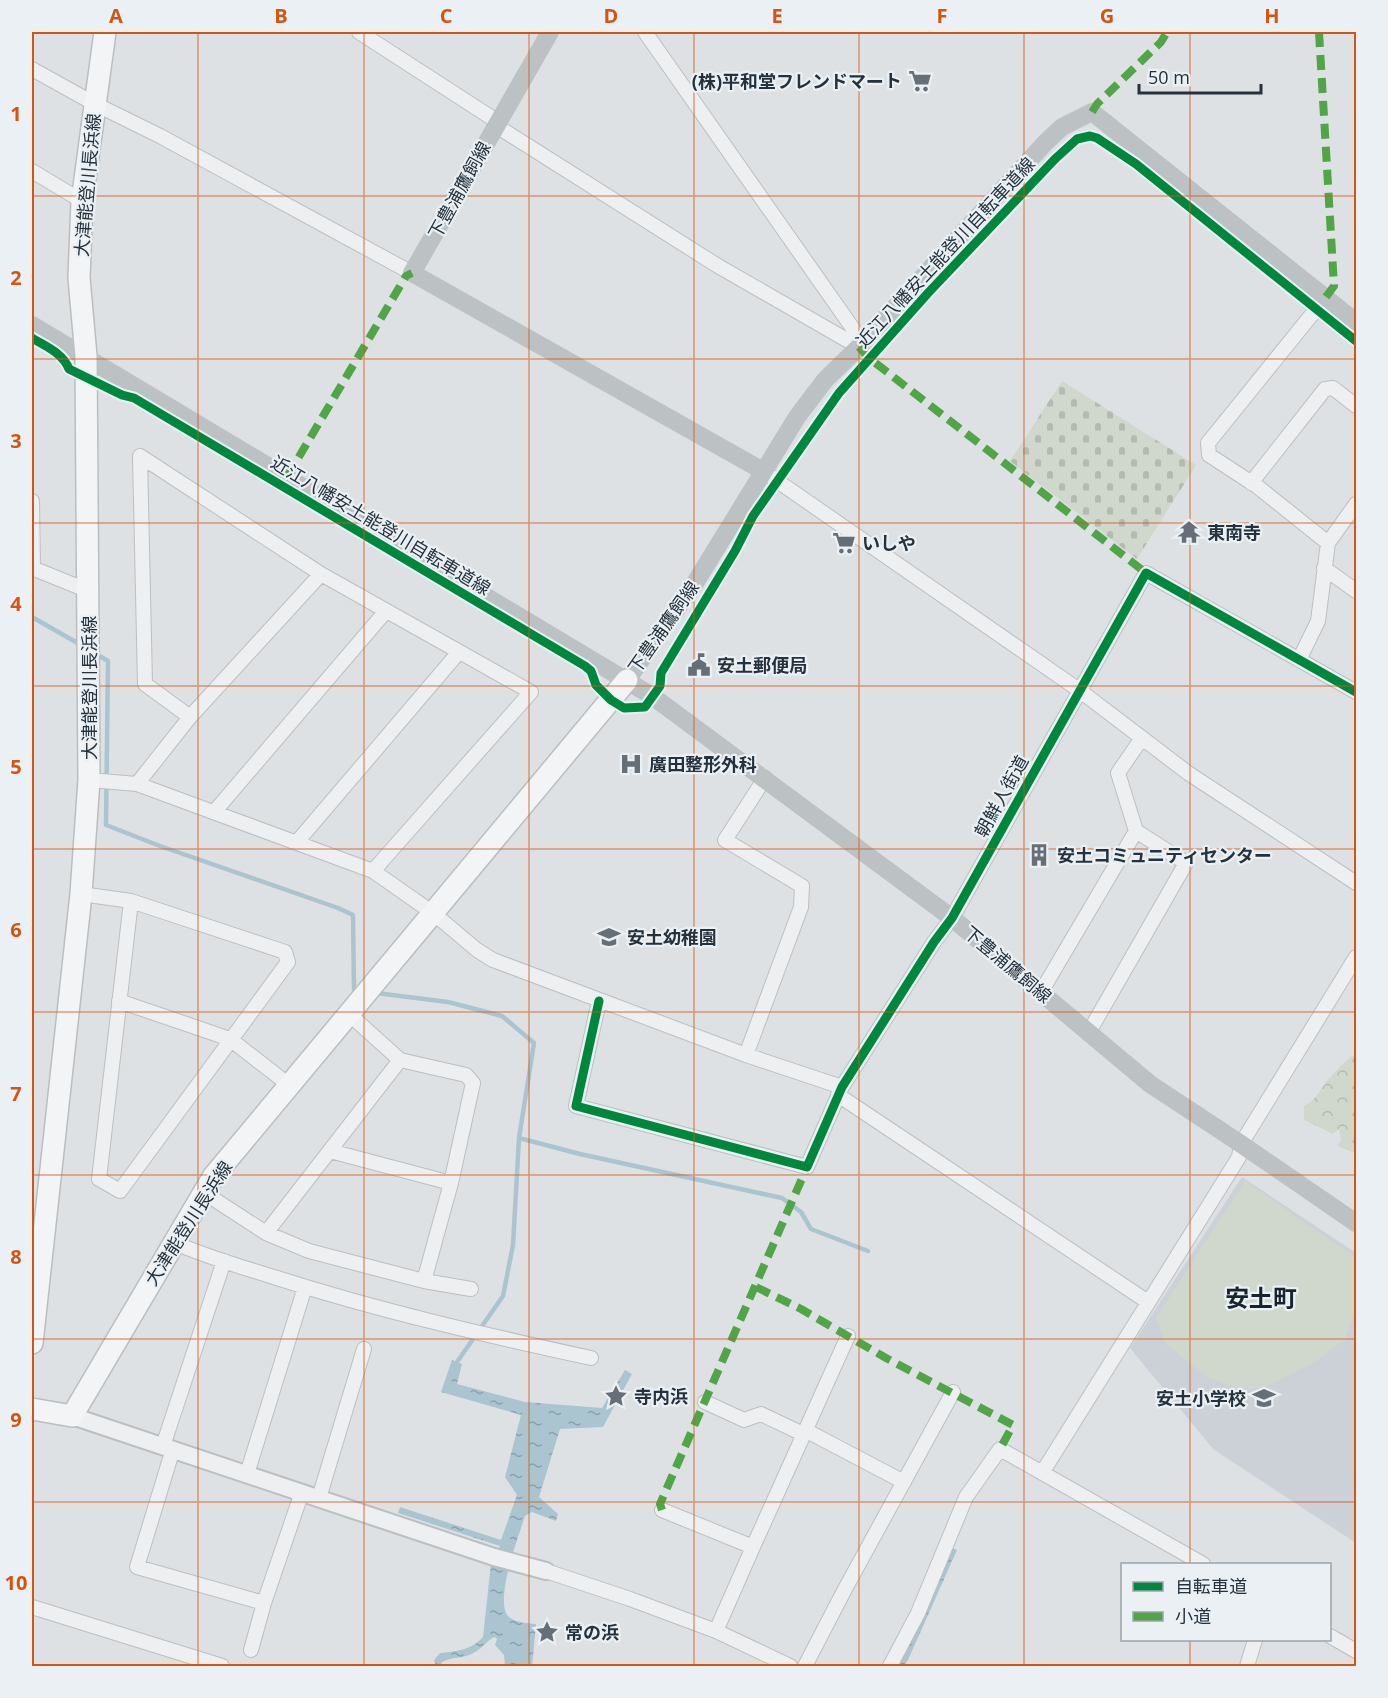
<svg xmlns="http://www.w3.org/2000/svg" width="1388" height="1698" font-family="'Open Sans','Noto Sans JP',sans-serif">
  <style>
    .built { fill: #cbd1d7 }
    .forest { fill: url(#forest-crowns) }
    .cemetery { fill: url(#cemetery-stones) }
    .pitch { fill: #d0d8ce }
    .water { fill: url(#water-ripples) }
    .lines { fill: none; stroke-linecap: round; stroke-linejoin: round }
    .stream { stroke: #aac4d0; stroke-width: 4.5 }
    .minor-casing { stroke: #bcbfc1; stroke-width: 16 }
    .tertiary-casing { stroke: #bcbfc1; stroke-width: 20 }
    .primary-casing { stroke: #babec1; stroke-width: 24 }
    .minor { stroke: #edeff1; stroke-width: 14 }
    .tertiary { stroke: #edeff1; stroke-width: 16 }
    .secondary { stroke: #bcc1c4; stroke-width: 18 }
    .primary { stroke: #f2f4f5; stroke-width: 21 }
    .quiet { stroke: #50a546; stroke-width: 8; stroke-dasharray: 15 8; stroke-linecap: butt }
    .cycleway-casing { stroke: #eaf0f4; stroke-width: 13 }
    .cycleway { stroke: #00873e; stroke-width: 9 }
    .grid { fill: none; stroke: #d45511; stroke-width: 1.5; stroke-opacity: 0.55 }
    .labels { text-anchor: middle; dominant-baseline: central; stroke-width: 4.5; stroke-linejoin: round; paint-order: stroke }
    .poi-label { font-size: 18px; font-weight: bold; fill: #25323d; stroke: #eaf0f4; text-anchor: start }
    .street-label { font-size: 18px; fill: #25323d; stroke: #eaf0f4 }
    .district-label { font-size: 24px; font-weight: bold; fill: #17232d; stroke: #eaf0f4 }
    .neatline { fill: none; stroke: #d45511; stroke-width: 2 }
    .grid-label { font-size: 20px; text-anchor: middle; font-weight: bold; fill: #d45511 }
  </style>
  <defs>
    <pattern id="forest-crowns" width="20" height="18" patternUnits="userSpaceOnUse" patternTransform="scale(1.5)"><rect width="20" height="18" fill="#d0d8ce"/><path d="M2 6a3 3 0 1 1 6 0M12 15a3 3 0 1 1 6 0" fill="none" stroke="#b2bab2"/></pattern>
    <pattern id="cemetery-stones" width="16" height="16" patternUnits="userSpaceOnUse" patternTransform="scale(1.5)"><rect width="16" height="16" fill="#d0d8ce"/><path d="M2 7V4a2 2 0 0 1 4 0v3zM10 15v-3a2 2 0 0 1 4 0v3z" fill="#b2bab2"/></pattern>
    <pattern id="water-ripples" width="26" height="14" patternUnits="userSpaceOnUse" patternTransform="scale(1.5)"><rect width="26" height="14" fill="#aac4d0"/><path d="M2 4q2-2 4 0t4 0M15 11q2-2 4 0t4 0" fill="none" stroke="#8aa0aa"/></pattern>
  </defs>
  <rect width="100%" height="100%" fill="#dee1e3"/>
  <path class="built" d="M 1242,1177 L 1356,1253 L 1356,1543 L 1213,1449 L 1130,1348 Z"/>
  <path class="forest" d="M 1356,1053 L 1356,1150 L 1352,1152 L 1337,1146 L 1341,1141 L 1339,1129 L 1333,1134 L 1304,1120 L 1304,1106 C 1316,1100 1319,1091 1327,1081 C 1336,1070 1345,1061 1356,1053 Z"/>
  <path class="cemetery" d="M 1062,381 L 1196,465 L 1137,559 L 1010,461 Z"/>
  <path class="pitch" d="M 1245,1181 L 1356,1258 L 1356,1306 L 1345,1339 L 1313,1363 L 1269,1385 L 1244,1391 L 1207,1377 L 1165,1343 L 1156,1318 Z"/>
  <path class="water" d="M 452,1360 L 462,1364 L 457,1384 L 525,1402 L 602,1408 L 625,1370 L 632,1374 L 603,1427 L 560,1429 L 539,1497 L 558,1514 L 556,1521 L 532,1512 L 525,1516 C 519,1535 493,1603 509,1617 C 516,1623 528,1623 536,1624 L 532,1666 L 505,1666 L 504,1655 L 495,1645 L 497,1639 L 495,1637 C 487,1640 483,1648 475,1652 C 465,1659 452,1656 442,1662 L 441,1666 L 436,1666 L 434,1660 L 440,1653 C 458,1651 471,1650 483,1637 L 491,1563 L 500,1546 L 398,1513 L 400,1507 L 501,1540 L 517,1495 L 505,1477 L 521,1415 L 441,1392 Z
    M 950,1547 L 957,1550 L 908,1660 L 904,1666 L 894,1666 Z"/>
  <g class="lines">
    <path class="stream" d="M 32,617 L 81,645
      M 96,654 L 108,661 L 106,825 L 160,846 L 338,908 L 353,915 L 354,990 L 358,990
      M 376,993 L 448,1002 L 502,1016 L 534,1043 L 519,1138 L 513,1245 L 503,1296 L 457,1362 L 456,1366
      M 519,1138 L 580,1154 L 782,1198 L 801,1212 L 811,1229 L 868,1251"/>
    <g class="minor-casing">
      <path id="minor" d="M 359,32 L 492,118 L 495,125 L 718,266 L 859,347
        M 645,32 L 856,333 L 859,347
        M 32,69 L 95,104 L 160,136 L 412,273
        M 32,171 L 82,201
        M 1326,297 L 1208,443 L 1209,455 L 1258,487 L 1328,543
        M 763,471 L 1079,690 L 1188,773 L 1356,883
        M 1251,483 L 1325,389 L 1333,388 L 1356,406
        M 32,501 L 33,568
        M 32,568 L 89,591
        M 1324,568 L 1356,591
        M 1299,660 L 1318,621 L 1328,543 L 1356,504
        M 190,717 L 145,684 L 140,456 L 321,574 L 531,692 L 373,871
        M 89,780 L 137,784 L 373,871 L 433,913 L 477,950 L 493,960 L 746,1055 L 842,1087
        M 137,784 L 190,717 L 321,574
        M 215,811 L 386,611
        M 1136,831 L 1118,773 L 1142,738
        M 297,842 L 459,652
        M 81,894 L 131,901 L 285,952 L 288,962 L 120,1191 L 99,1179 L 131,901
        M 1041,992 L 1136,831 L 1186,863 L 1089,1032
        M 119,1001 L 230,1039 L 289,1085
        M 599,1001 L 576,1106 L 807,1167 L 842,1087 L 934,942 L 952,918 L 1146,573 L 1356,692
        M 746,1055 L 801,907 L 802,886 L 725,840 L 765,778
        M 838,1095 L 1148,1302
        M 330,1151 L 451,1183
        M 203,1192 L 266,1233 L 309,1251 L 424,1281 L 451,1183 L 473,1083 L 466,1075 L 400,1060 L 349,1014
        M 266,1233 L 400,1060
        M 173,1242 C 206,1257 242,1267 277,1278 C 380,1311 485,1335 591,1358
        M 424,1281 L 471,1289
        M 705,1402 L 744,1420 L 761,1414 L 803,1434
        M 805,1430 L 904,1482
        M 163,1446 L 224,1261
        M 173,1449 L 137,1567 L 264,1603
        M 1042,1473 L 1239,1157 L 1241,1144 L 1356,957
        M 247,1474 L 305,1287
        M 319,1498 L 364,1349
        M 662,1510 L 753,1547 L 716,1631
        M 753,1547 L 848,1336
        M 546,1571 L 630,1599 L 716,1631 L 790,1666
        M 32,1607 L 222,1666
        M 1330,1636 L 1356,1651
        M 251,1650 L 264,1603 L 302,1492
        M 805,1666 L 845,1589 L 953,1392
        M 890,1666 L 918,1613 L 966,1497 L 1000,1449 L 1203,1564
        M 1247,1666 L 1255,1640"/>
    </g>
    <g class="tertiary-casing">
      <path id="tertiary" d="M 72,1416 L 494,1557 L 546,1571"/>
    </g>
    <g class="primary-casing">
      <path id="primary" d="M 32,1343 L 81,894 L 89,780 L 86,356 L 79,278 L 82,201 L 105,32
        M 32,1409 L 72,1416 L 213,1177 L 627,680"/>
    </g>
    <use href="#minor" class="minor"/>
    <use href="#tertiary" class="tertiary"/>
    <path class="secondary" d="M 550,32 L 412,273 L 763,471
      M 32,325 L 652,696 L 952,918 L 1150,1084 L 1241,1144 L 1356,1223
      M 627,680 L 695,583 L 797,417 L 825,380 L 859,347 L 1045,143 L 1062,127 L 1092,112 L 1356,322"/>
    <use href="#primary" class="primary"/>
    <path class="quiet" d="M 1319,32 L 1334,286 L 1326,297
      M 1092,112 L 1097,104 L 1161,42 L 1167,32
      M 859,347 L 869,358 L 1146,573
      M 287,477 L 406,276 L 412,273
      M 756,1287 L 801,1309 L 886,1358 L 1013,1425 L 1000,1449
      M 662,1510 L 660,1504 L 807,1167"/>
    <g class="cycleway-casing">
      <path id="cycleway" d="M 32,338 C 45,346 63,353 69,369 L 122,395 L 134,398 L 585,666 L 591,671 L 596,685 L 611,700 L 624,708 L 645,707 L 660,686 L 661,673 L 735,551 L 753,516 L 839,393 L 928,293 L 1055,159 L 1077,139 L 1090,136 L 1097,138 L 1136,164 L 1356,341
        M 599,1001 L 576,1106 L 807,1167 L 842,1087 L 934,942 L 952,918 L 1146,573 L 1356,692"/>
    </g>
    <use href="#cycleway" class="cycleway"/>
  </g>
  <path class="grid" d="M 198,32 L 198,1666M 364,32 L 364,1666M 529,32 L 529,1666M 694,32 L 694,1666M 859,32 L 859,1666M 1024,32 L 1024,1666M 1190,32 L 1190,1564M 32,196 L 1356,196M 32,359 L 1356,359M 32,523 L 1356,523M 32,686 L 1356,686M 32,849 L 1356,849M 32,1012 L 1356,1012M 32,1175 L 1356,1175M 32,1339 L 1356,1339M 32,1502 L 1356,1502M 1190,1640 L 1190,1666"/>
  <defs>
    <g id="supermarket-bare" transform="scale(1.8)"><path d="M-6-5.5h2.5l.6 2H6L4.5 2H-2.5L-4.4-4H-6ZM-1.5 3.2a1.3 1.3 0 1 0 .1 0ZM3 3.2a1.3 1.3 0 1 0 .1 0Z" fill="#666f77" stroke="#eaf0f4" stroke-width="2.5" paint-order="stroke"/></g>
    <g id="temple-bare" transform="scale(1.8)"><path d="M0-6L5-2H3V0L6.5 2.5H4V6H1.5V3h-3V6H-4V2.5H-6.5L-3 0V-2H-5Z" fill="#666f77" stroke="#eaf0f4" stroke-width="2.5" paint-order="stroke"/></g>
    <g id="civic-bare" transform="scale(1.8)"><path d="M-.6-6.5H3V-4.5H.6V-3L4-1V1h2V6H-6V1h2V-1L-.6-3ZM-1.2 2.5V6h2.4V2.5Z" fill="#666f77" stroke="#eaf0f4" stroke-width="2.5" paint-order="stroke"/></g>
    <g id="hospital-bare" transform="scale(1.8)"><path d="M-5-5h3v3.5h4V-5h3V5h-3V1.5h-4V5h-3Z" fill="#666f77" stroke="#eaf0f4" stroke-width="2.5" paint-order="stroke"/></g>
    <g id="building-bare" transform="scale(1.8)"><path d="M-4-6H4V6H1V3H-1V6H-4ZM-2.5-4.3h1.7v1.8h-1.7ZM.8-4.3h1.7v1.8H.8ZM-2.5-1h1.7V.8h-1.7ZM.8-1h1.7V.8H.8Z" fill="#666f77" stroke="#eaf0f4" stroke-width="2.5" paint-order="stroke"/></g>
    <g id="school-bare" transform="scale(1.8)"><path d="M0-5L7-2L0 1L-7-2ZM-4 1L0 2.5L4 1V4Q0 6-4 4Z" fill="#666f77" stroke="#eaf0f4" stroke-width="2.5" paint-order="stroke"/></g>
    <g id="sight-bare" transform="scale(1.8)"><path d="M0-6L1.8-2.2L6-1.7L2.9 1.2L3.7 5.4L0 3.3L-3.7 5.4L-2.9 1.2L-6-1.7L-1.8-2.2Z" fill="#666f77" stroke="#eaf0f4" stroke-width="2.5" paint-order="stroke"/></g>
  </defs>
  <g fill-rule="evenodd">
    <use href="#supermarket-bare" x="920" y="81"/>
    <use href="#temple-bare" x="1189" y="532"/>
    <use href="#supermarket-bare" x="844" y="543"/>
    <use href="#civic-bare" x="699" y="665"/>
    <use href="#hospital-bare" x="631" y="764"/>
    <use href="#building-bare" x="1039" y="855"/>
    <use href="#school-bare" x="609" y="937"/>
    <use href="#sight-bare" x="616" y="1396"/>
    <use href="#school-bare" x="1264" y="1398"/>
    <use href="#sight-bare" x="547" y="1632"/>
  </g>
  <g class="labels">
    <g class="poi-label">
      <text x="902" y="81" text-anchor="end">(株)平和堂フレンドマート</text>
      <text x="1207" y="532">東南寺</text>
      <text x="862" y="543">いしや</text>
      <text x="717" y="665">安土郵便局</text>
      <text x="649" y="764">廣田整形外科</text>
      <text x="1057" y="855">安土コミュニティセンター</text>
      <text x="627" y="937">安土幼稚園</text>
      <text x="634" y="1396">寺内浜</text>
      <text x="1246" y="1398" text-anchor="end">安土小学校</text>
      <text x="565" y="1632">常の浜</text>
    </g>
    <g class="street-label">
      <text transform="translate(87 185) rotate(-85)">大津能登川長浜線</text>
      <text transform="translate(459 190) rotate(-61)">下豊浦鷹飼線</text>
      <text transform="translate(945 252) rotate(-47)">近江八幡安土能登川自転車道線</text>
      <text transform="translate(381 525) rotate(31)">近江八幡安土能登川自転車道線</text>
      <text transform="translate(663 627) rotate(-55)">下豊浦鷹飼線</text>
      <text transform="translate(89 688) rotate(-90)">大津能登川長浜線</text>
      <text transform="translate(1001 796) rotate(-61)">朝鮮人街道</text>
      <text transform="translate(1008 964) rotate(40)">下豊浦鷹飼線</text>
      <text transform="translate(188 1223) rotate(-57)">大津能登川長浜線</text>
    </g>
    <g class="district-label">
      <text x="1261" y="1297">安土町</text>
    </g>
  </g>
  <rect width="1388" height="1698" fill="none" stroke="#eaf0f4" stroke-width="66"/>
  <rect x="1121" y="1563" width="210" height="78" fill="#eaf0f4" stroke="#9ba4ab" stroke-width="1.5"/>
  <rect x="1133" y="1582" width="30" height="9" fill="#00873e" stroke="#9ba4ab" stroke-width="1.5"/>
  <text x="1175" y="1593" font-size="18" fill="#25323d">自転車道</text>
  <rect x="1133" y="1612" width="30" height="9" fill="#50a546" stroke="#9ba4ab" stroke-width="1.5"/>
  <text x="1175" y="1623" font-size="18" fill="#25323d">小道</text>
  <path d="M1139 84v9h122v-9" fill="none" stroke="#25323d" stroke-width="3"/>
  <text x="1148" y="84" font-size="18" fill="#25323d" stroke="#eaf0f4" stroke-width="4.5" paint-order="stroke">50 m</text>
  <rect x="33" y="33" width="1322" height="1632" class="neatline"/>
  <g class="grid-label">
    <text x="116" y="23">A</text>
    <text x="281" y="23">B</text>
    <text x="446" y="23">C</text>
    <text x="611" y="23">D</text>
    <text x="777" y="23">E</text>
    <text x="942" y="23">F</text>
    <text x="1107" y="23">G</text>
    <text x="1272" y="23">H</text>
    <text x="16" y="121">1</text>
    <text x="16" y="285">2</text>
    <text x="16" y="448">3</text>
    <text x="16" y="611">4</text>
    <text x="16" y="774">5</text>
    <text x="16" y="937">6</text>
    <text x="16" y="1101">7</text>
    <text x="16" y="1264">8</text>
    <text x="16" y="1427">9</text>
    <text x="16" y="1590">10</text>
  </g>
</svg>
